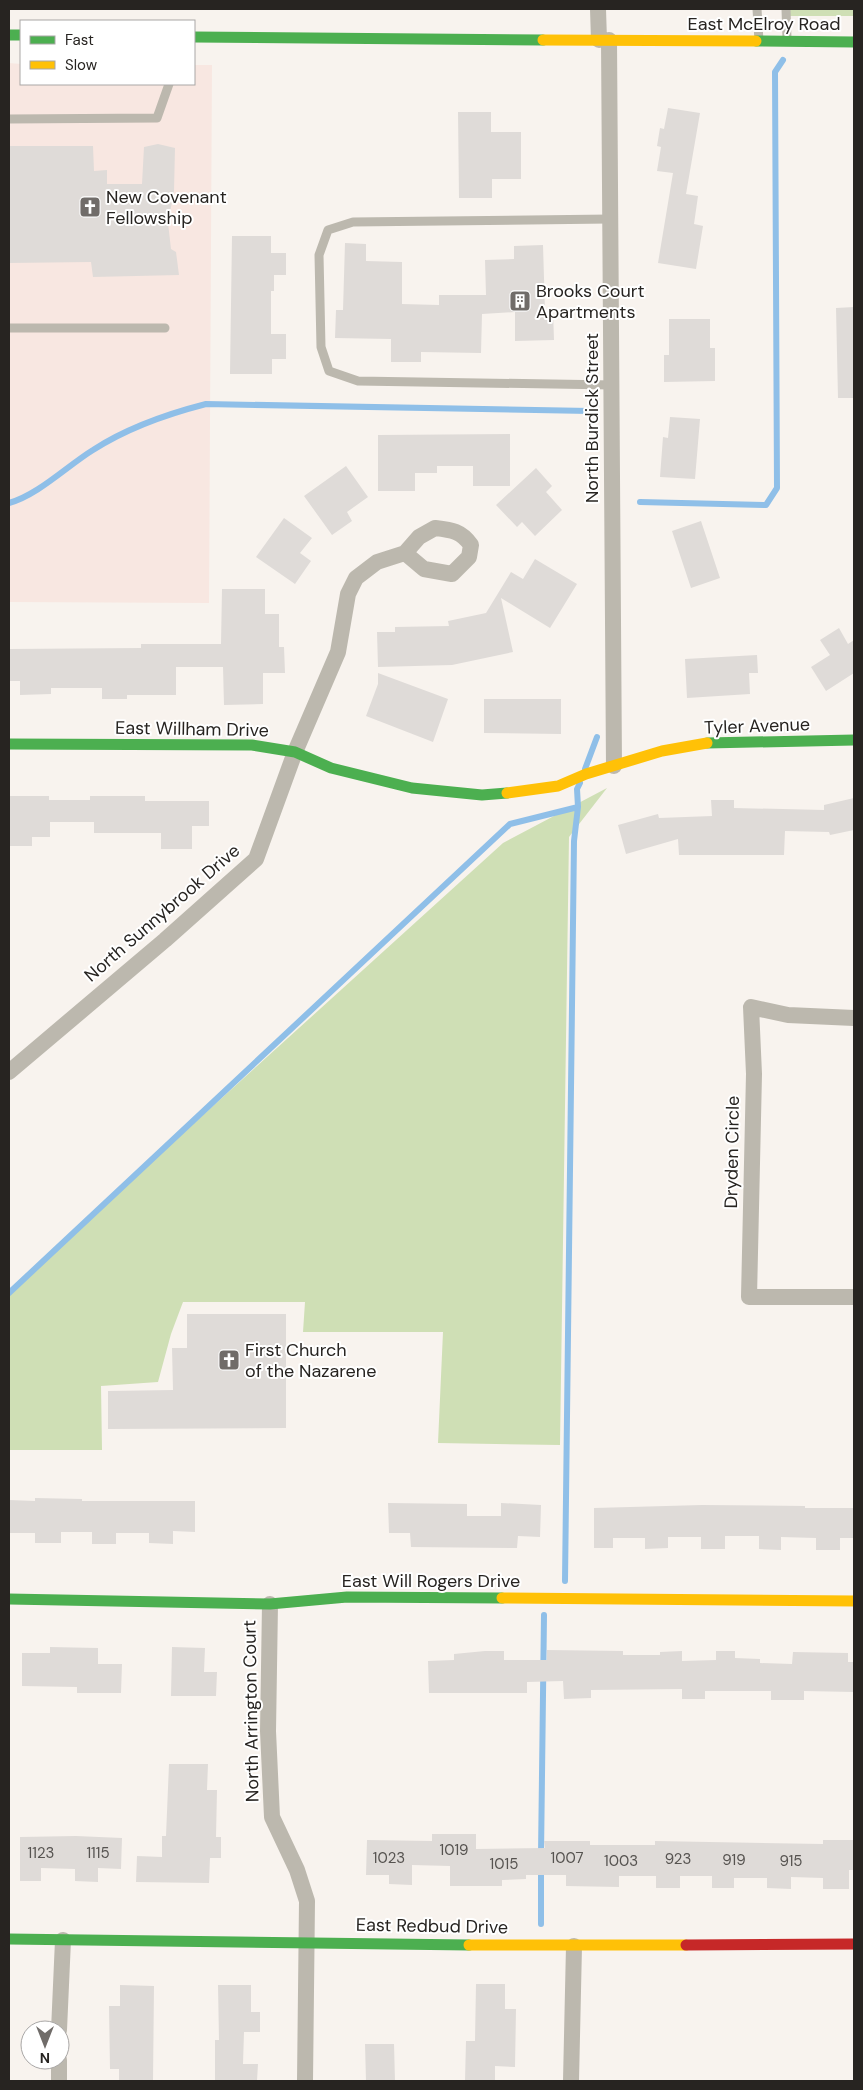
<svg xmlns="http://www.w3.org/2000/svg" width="863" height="2090" font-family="'DM Sans',sans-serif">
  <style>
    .commercial { fill: #f8e7e1 }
    .green { fill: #cfdfb5 }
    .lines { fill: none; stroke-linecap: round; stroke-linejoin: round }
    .stream { stroke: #8fbfe8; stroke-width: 6 }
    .building { fill: #dfdbd8 }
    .lane { stroke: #bcb8ae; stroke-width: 9 }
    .street { stroke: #bcb8ae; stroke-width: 16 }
    .fast { stroke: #4caf50; stroke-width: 11 }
    .slow { stroke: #ffc107; stroke-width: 11 }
    .jam { stroke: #c62828; stroke-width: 11 }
    .labels { text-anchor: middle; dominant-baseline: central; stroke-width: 4; stroke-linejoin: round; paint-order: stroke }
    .number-label { font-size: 15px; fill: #565350 }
    .street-label { font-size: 18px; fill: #272421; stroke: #fff }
    .poi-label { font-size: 18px; fill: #272421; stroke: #fff; text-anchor: start }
  </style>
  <rect width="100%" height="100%" fill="#f8f3ee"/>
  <path class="commercial" d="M 9,63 L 21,64 L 21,84 L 194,84 L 194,65 L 212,65 L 209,603 L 9,602 Z"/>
  <path class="green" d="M 789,9 L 854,9 L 854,16 L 788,16 Z
    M 607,788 L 569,837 L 560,1445 L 438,1443 L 443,1332 L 303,1332 L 305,1302 L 183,1302 L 171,1334 L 158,1382 L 101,1386 L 102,1450 L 9,1450 L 9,1291 L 503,843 Z"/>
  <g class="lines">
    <path class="stream" d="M 640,502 L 766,505 L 777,488 L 775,72 L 783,60
      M 9,503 C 38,495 67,466 93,450 C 127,428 167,414 206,404 L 590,411
      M 585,769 L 597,737
      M 9,1293 L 510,824 L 578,807 L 577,789 L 580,783
      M 565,1581 L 574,841 L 578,807
      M 541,1855 L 544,1615
      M 541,1924 L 541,1867"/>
  </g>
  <path class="building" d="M 668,108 L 700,113 L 686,194 L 698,196 L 694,224 L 703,226 L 696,269 L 658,263 L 673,173 L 657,171 L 661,147 L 657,146 L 660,128 L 664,129 Z
    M 458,112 L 491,112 L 491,132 L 521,132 L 521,179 L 492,179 L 492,198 L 459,198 Z
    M 158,144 L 175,148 L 174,191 L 168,223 L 171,249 L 176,252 L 179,275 L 93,277 L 91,262 L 9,263 L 9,146 L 93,146 L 94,171 L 107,170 L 107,184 L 142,184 L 144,147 Z
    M 232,236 L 271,236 L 271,253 L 286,253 L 286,275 L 274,275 L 274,291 L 271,291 L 271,334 L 286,334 L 286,359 L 272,359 L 272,374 L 230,374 Z
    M 345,243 L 366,244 L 366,261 L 402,262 L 402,304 L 439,305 L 439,295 L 486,295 L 485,260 L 514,259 L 514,246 L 543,245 L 545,311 L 553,311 L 554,340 L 515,341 L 515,312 L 482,314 L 481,353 L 421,352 L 421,362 L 391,362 L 391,339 L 335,338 L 336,310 L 343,310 Z
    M 854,307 L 854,398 L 838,398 L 836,308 Z
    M 669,319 L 710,319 L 710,348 L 715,348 L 715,381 L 664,382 L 664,355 L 669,355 Z
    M 670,417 L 700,419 L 695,479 L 660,477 L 663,437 L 668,438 Z
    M 510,434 L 510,486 L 473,486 L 473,466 L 437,466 L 437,473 L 415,473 L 415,491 L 378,491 L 378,435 Z
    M 346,466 L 368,497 L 347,512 L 352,521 L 332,535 L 304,496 Z
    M 536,468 L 552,486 L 546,492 L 562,510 L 535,536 L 522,522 L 517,527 L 496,505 Z
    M 284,518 L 312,538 L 300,553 L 311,561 L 295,584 L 256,557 Z
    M 701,521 L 720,578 L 691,588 L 672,531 Z
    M 535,559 L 577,584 L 550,628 L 501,598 L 513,652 L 452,665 L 378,667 L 377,632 L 395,632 L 395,627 L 449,626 L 448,621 L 486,613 L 511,572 L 523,579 Z
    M 222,589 L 265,589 L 265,614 L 279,614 L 279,647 L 284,647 L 285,673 L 263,673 L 263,704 L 224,705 L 223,667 L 176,667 L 176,695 L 127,695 L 127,699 L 102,699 L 102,688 L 51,688 L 51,694 L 20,695 L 20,681 L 9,681 L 9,649 L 141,648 L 141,644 L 221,644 Z
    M 839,628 L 848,644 L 854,640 L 854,673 L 826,691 L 811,667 L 830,655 L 820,640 Z
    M 757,655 L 758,673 L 749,673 L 750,694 L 687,698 L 685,659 Z
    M 378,673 L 448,699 L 433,742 L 366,716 L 378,684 Z
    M 484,699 L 561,699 L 561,734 L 484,733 Z
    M 9,796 L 49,796 L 49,800 L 90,800 L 90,796 L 145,796 L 145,801 L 209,801 L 209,826 L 192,826 L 192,849 L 161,849 L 161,833 L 94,833 L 94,822 L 50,822 L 50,837 L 32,837 L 32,846 L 9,846 Z
    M 854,798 L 854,830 L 830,835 L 829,832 L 785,831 L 784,855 L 679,855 L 678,839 L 626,854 L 618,825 L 658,814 L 659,818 L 712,816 L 711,800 L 734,800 L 734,808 L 824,810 L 824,805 Z
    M 187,1314 L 286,1314 L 286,1428 L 108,1429 L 108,1391 L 173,1390 L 172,1348 L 187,1348 Z
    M 35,1498 L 82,1499 L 82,1501 L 195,1501 L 195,1532 L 173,1531 L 173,1544 L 149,1543 L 149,1533 L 116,1533 L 116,1544 L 92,1544 L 92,1532 L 61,1532 L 61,1543 L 35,1543 L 35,1533 L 9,1533 L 9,1500 L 35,1501 Z
    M 388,1503 L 467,1504 L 467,1516 L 501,1516 L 501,1503 L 541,1505 L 540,1537 L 518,1536 L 517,1548 L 411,1547 L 410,1533 L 389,1533 Z
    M 702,1505 L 805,1506 L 805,1508 L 854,1508 L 854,1538 L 840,1538 L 840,1550 L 816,1550 L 816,1538 L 781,1537 L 781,1550 L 759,1549 L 759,1536 L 725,1536 L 725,1549 L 701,1549 L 701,1537 L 668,1537 L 668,1548 L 645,1549 L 645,1538 L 613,1538 L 613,1548 L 594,1548 L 594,1508 Z
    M 50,1647 L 98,1648 L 98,1664 L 122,1664 L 121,1693 L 77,1693 L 77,1687 L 22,1686 L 22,1653 L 50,1653 Z
    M 172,1647 L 205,1648 L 204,1672 L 217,1672 L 216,1696 L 171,1696 Z
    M 547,1650 L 623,1651 L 623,1655 L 660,1655 L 660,1652 L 682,1651 L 682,1661 L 716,1660 L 716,1651 L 735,1651 L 735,1658 L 760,1659 L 760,1663 L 792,1664 L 793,1652 L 848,1653 L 848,1662 L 854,1662 L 854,1692 L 804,1691 L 804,1700 L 771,1700 L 771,1691 L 705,1691 L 705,1699 L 682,1699 L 682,1689 L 591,1690 L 591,1698 L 564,1699 L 563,1681 L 527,1682 L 527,1693 L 429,1693 L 428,1661 L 454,1660 L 454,1654 L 485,1651 L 504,1651 L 504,1660 L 547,1660 Z
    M 169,1764 L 208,1764 L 207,1790 L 217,1790 L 216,1837 L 221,1837 L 221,1858 L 210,1858 L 209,1883 L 136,1882 L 137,1856 L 162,1857 L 162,1836 L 166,1836 Z
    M 432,1834 L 476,1834 L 476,1849 L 545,1848 L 544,1841 L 590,1841 L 590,1845 L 655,1845 L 655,1841 L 823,1844 L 823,1840 L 854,1840 L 854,1870 L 849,1870 L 849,1889 L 823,1889 L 823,1878 L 791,1877 L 791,1889 L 767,1888 L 767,1878 L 734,1878 L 734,1888 L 712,1888 L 712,1876 L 680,1876 L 680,1888 L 656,1888 L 656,1876 L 619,1876 L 619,1887 L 566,1886 L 566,1875 L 526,1875 L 526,1879 L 502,1880 L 502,1886 L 450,1886 L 450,1866 L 412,1865 L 412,1885 L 389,1884 L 389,1875 L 366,1875 L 367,1840 L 432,1841 Z
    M 76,1836 L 122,1838 L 121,1869 L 98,1868 L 98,1882 L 75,1881 L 75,1869 L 41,1868 L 41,1881 L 20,1881 L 20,1837 Z
    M 476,1984 L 505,1984 L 505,2009 L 516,2009 L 515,2067 L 495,2066 L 495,2081 L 465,2081 L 466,2041 L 475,2041 Z
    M 120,1985 L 154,1986 L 153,2081 L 119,2081 L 119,2069 L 110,2069 L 109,2006 L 120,2006 Z
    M 218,1985 L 251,1985 L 251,2012 L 260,2012 L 260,2032 L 244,2032 L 243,2064 L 258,2064 L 257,2081 L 215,2081 L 215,2040 L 219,2040 Z
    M 365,2044 L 394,2044 L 395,2081 L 366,2081 Z"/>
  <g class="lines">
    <path class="lane" d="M 757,9 L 759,41
      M 786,9 L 787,39
      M 9,119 L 157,118 L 169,84
      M 610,219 L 353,222 L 328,230 L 319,255 L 321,347 L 329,371 L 358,381 L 613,385
      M 9,328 L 165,328"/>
    <path class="street" d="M 598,9 L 599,40
      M 609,40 L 614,766
      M 435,528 C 452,530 461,531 471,545 L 469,557 L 452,574 L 424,569 L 405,553 L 419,537 Z
      M 854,1018 L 788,1015 L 751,1007 L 754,1074 L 749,1297 L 854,1297
      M 9,1072 L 165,940 L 256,859 L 295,752 L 338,652 L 348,594 L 356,578 L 377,562 L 405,553
      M 270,1604 L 268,1731 L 272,1817 L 297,1870 L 307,1901 L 305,2081
      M 59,2030 L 63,1940
      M 59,2081 L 59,2060
      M 571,2081 L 574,1946"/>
    <path class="fast" d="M 9,35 L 21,35
      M 194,37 L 543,40
      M 756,41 L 854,42
      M 707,743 L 854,740
      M 9,744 L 252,745 L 295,752 L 331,768 L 412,788 L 482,795 L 507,793
      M 9,1599 L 270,1604 L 347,1597 L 502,1598
      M 9,1939 L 469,1945"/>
    <path class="slow" d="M 543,40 L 756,41
      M 507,793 L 558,786 L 586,774 L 662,751 L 707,743
      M 502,1598 L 854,1601
      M 469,1945 L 686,1945"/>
    <path class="jam" d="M 686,1945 L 854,1944"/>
  </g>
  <defs>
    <g id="church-square" transform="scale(1.125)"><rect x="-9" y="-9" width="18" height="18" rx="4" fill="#706c69" stroke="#fff"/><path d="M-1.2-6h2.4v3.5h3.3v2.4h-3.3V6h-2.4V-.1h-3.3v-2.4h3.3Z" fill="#fff"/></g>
    <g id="building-square" transform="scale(1.125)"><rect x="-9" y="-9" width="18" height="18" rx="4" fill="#706c69" stroke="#fff"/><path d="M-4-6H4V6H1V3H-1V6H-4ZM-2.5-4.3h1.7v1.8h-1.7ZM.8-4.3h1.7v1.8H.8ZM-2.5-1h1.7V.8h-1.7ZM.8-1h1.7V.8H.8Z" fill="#fff"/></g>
  </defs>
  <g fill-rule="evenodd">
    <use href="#church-square" x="90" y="207"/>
    <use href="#building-square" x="520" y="301"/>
    <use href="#church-square" x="229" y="1360"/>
  </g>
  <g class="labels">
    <g class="number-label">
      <text x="454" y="1850">1019</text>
      <text x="41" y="1853">1123</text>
      <text x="98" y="1853">1115</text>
      <text x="389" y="1858">1023</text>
      <text x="567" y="1858">1007</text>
      <text x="678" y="1859">923</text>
      <text x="734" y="1860">919</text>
      <text x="621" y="1861">1003</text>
      <text x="791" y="1861">915</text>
      <text x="504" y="1864">1015</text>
    </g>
    <g class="street-label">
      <text x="764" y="24">East McElroy Road</text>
      <text transform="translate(592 418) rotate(-90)">North Burdick Street</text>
      <text transform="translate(757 726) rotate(-2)">Tyler Avenue</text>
      <text transform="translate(192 729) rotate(1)">East Willham Drive</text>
      <text transform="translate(162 913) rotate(-41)">North Sunnybrook Drive</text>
      <text transform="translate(732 1152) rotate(-89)">Dryden Circle</text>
      <text x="431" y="1581">East Will Rogers Drive</text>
      <text transform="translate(251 1711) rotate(-91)">North Arrington Court</text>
      <text transform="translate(432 1926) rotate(1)">East Redbud Drive</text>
    </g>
    <g class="poi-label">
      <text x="106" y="197">New Covenant<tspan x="106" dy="21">Fellowship</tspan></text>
      <text x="536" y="291">Brooks Court<tspan x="536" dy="21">Apartments</tspan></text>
      <text x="245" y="1350">First Church<tspan x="245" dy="21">of the Nazarene</tspan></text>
    </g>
  </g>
  <rect width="863" height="2090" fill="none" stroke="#272421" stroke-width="20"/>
  <rect x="20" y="20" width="175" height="65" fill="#ffffff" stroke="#a9a7a6"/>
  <rect x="30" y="36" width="25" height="8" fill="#4caf50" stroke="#a9a7a6"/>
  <text x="65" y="45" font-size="15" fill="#272421">Fast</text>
  <rect x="30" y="61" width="25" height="8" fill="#ffc107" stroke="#a9a7a6"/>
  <text x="65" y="70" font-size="15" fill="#272421">Slow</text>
  <g transform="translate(45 2045) rotate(180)"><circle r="24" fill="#ffffff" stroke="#a9a7a6"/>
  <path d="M0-4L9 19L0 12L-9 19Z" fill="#706c69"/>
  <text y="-8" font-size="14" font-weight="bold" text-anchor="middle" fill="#272421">N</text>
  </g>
</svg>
